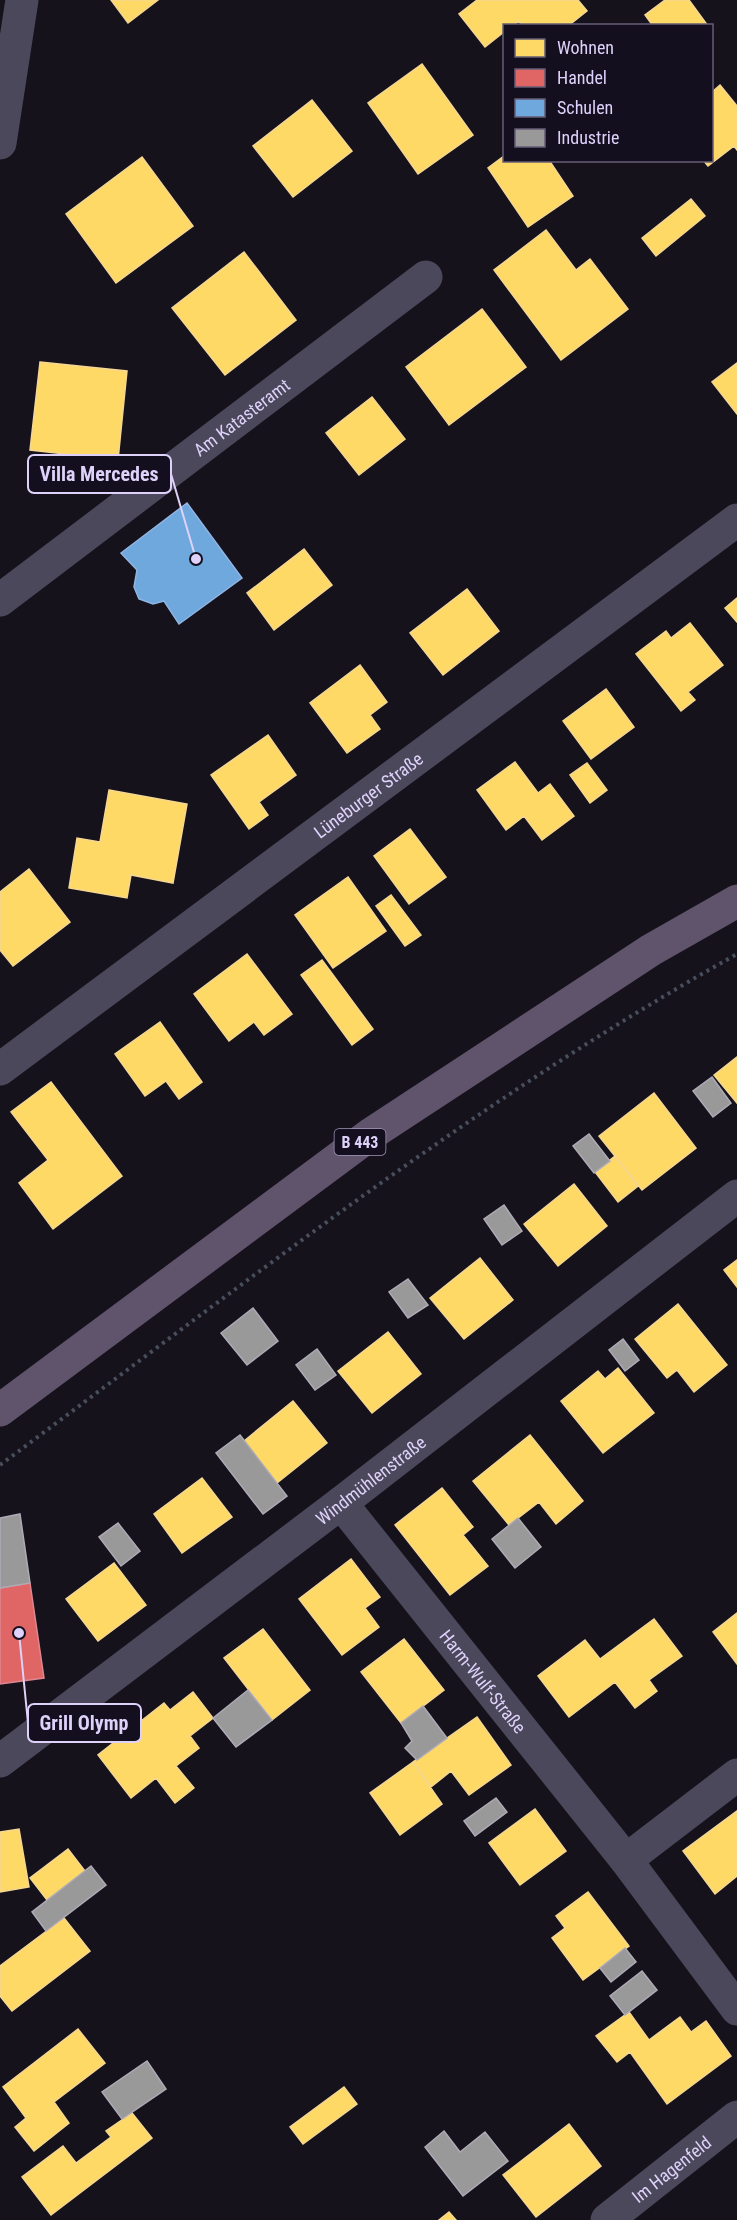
<svg xmlns="http://www.w3.org/2000/svg" width="737" height="2220" font-family="'Roboto Condensed',sans-serif">
  <style>
    .homes { fill: #ffd966; stroke: #f5d792; stroke-width: 1.5 }
    .shops { fill: #e06666; stroke: #df8692; stroke-width: 1.5 }
    .schools { fill: #6fa8dc; stroke: #90b5e5; stroke-width: 1.5 }
    .industry { fill: #999; stroke: #aeaab6; stroke-width: 1.5 }
    .lines { fill: none; stroke-linecap: round; stroke-linejoin: round }
    .path { stroke: #484e5c; stroke-width: 4; stroke-dasharray: 3 4.5; stroke-linecap: butt }
    .minor { stroke: #4c485b; stroke-width: 33 }
    .primary { stroke: #60536c; stroke-width: 33 }
    .labels { text-anchor: middle; dominant-baseline: central; stroke-width: 6; stroke-linejoin: round; paint-order: stroke }
    .shield { fill: #140f1f; stroke: #a198b8; stroke-width: 1.5 }
    .shield-label { font-size: 16px; font-weight: bold; fill: #ded2fa }
    .street-label { font-size: 18px; fill: #ded2fa; stroke: #140f1f }
    .leader { fill: none; stroke: #ded2fa; stroke-width: 2 }
    .callout-dot { fill: #ded2fa; stroke: #140f1f; stroke-width: 2 }
    .callout { fill: #140f1f; stroke: #ded2fa; stroke-width: 2 }
    .callout-label { font-size: 20px; text-anchor: middle; font-weight: bold; fill: #ded2fa }
  </style>
  <rect width="100%" height="100%" fill="#15121c"/>
  <path class="homes" d="M 111,0 L 158,0 L 128,23 Z
    M 477,0 L 578,0 L 587,11 L 568,26 L 522,26 L 519,21 L 513,26 L 504,26 L 504,32 L 485,47 L 459,14 Z
    M 665,0 L 689,0 L 708,26 L 653,26 L 645,15 Z
    M 422,64 L 473,135 L 418,174 L 368,103 Z
    M 720,85 L 737,106 L 737,150 L 734,146 L 708,166 L 703,160 L 712,160 L 712,92 Z
    M 312,100 L 352,151 L 293,197 L 253,146 Z
    M 504,156 L 504,160 L 549,160 L 573,196 L 528,227 L 488,168 Z
    M 142,157 L 193,226 L 116,283 L 66,214 Z
    M 691,199 L 705,216 L 656,256 L 642,238 Z
    M 546,230 L 576,270 L 590,259 L 628,309 L 561,360 L 494,270 Z
    M 244,252 L 296,320 L 225,375 L 172,308 Z
    M 482,309 L 526,367 L 449,425 L 406,367 Z
    M 40,362 L 127,371 L 118,460 L 30,450 Z
    M 737,363 L 737,414 L 712,382 Z
    M 372,397 L 405,439 L 359,475 L 326,433 Z
    M 304,549 L 332,585 L 274,630 L 247,593 Z
    M 467,589 L 499,631 L 443,675 L 410,633 Z
    M 737,598 L 737,622 L 725,608 Z
    M 690,623 L 723,665 L 688,692 L 695,700 L 681,711 L 636,654 L 666,631 L 671,638 Z
    M 360,665 L 387,702 L 370,715 L 380,729 L 347,753 L 310,703 Z
    M 606,689 L 634,727 L 591,759 L 563,721 Z
    M 268,735 L 296,775 L 259,802 L 268,815 L 249,829 L 211,775 Z
    M 515,762 L 538,793 L 550,784 L 574,816 L 542,840 L 524,816 L 506,830 L 477,790 Z
    M 587,763 L 607,790 L 590,803 L 570,775 Z
    M 109,790 L 187,804 L 173,883 L 131,875 L 127,898 L 69,888 L 77,838 L 100,842 Z
    M 410,829 L 446,877 L 409,904 L 374,856 Z
    M 29,869 L 70,922 L 13,966 L 0,950 L 0,892 Z
    M 348,877 L 386,931 L 333,968 L 295,915 Z
    M 391,895 L 421,935 L 405,946 L 376,906 Z
    M 247,954 L 292,1014 L 264,1035 L 254,1022 L 229,1041 L 194,994 Z
    M 322,960 L 373,1029 L 352,1045 L 301,975 Z
    M 160,1022 L 202,1082 L 179,1099 L 166,1081 L 145,1096 L 115,1054 Z
    M 737,1057 L 737,1103 L 714,1075 Z
    M 51,1082 L 122,1176 L 53,1229 L 19,1183 L 48,1160 L 11,1112 Z
    M 654,1093 L 696,1148 L 642,1190 L 599,1136 Z
    M 615,1156 L 638,1186 L 618,1202 L 595,1172 Z
    M 574,1184 L 607,1226 L 558,1266 L 524,1224 Z
    M 480,1258 L 513,1300 L 464,1339 L 430,1298 Z
    M 737,1260 L 737,1287 L 724,1270 Z
    M 678,1304 L 727,1365 L 694,1392 L 677,1370 L 667,1378 L 635,1339 Z
    M 388,1332 L 421,1374 L 372,1413 L 338,1371 Z
    M 618,1368 L 654,1413 L 603,1453 L 561,1401 L 598,1371 L 605,1379 Z
    M 293,1401 L 327,1443 L 277,1483 L 244,1441 Z
    M 530,1435 L 583,1501 L 556,1524 L 539,1502 L 509,1525 L 473,1481 Z
    M 202,1478 L 232,1517 L 182,1553 L 154,1514 Z
    M 442,1488 L 473,1527 L 463,1535 L 488,1566 L 450,1595 L 395,1525 Z
    M 351,1559 L 380,1597 L 365,1608 L 379,1627 L 342,1655 L 299,1599 Z
    M 114,1563 L 146,1605 L 98,1641 L 66,1599 Z
    M 737,1613 L 737,1664 L 713,1632 Z
    M 654,1619 L 682,1656 L 649,1680 L 657,1691 L 635,1708 L 615,1682 L 569,1717 L 538,1676 L 585,1640 L 600,1659 Z
    M 263,1629 L 310,1690 L 272,1720 L 224,1658 Z
    M 404,1639 L 444,1690 L 401,1723 L 361,1672 Z
    M 193,1692 L 213,1718 L 190,1736 L 199,1748 L 176,1766 L 194,1788 L 175,1803 L 156,1778 L 131,1798 L 98,1755 L 164,1703 L 170,1710 Z
    M 477,1717 L 511,1765 L 469,1795 L 451,1771 L 431,1787 L 413,1762 Z
    M 413,1762 L 442,1804 L 400,1835 L 370,1793 Z
    M 535,1809 L 566,1851 L 520,1885 L 489,1843 Z
    M 737,1811 L 737,1876 L 715,1894 L 683,1851 Z
    M 19,1829 L 29,1887 L 0,1892 L 0,1832 Z
    M 68,1849 L 85,1871 L 47,1900 L 30,1878 Z
    M 588,1892 L 629,1946 L 583,1980 L 552,1938 L 565,1928 L 556,1916 Z
    M 64,1918 L 90,1951 L 12,2011 L 0,1996 L 0,1966 Z
    M 629,2012 L 649,2040 L 680,2017 L 691,2032 L 706,2021 L 731,2056 L 667,2104 L 630,2052 L 617,2062 L 596,2036 Z
    M 78,2029 L 105,2063 L 54,2102 L 69,2123 L 34,2151 L 15,2127 L 26,2118 L 3,2087 Z
    M 344,2087 L 357,2104 L 303,2144 L 290,2127 Z
    M 132,2113 L 152,2138 L 51,2215 L 22,2177 L 63,2146 L 76,2163 L 111,2137 L 106,2131 Z
    M 569,2124 L 601,2166 L 536,2217 L 503,2175 Z
    M 449,2212 L 456,2220 L 439,2220 Z"/>
  <path class="shops" d="M 30,1583 L 44,1678 L 0,1684 L 0,1588 Z"/>
  <path class="schools" d="M 187,503 L 242,578 L 179,624 L 164,601 L 153,604 L 139,599 L 134,587 L 137,570 L 121,553 Z"/>
  <path class="industry" d="M 712,1077 L 731,1103 L 713,1117 L 693,1091 Z
    M 589,1134 L 610,1161 L 594,1173 L 573,1146 Z
    M 504,1205 L 522,1231 L 502,1245 L 484,1219 Z
    M 408,1279 L 428,1305 L 408,1318 L 389,1292 Z
    M 253,1308 L 278,1341 L 247,1365 L 221,1333 Z
    M 623,1339 L 639,1360 L 625,1371 L 609,1350 Z
    M 317,1349 L 336,1375 L 315,1390 L 296,1365 Z
    M 240,1435 L 287,1496 L 263,1514 L 216,1453 Z
    M 20,1514 L 30,1583 L 0,1588 L 0,1518 Z
    M 518,1518 L 541,1547 L 515,1568 L 492,1539 Z
    M 118,1523 L 140,1551 L 121,1566 L 99,1537 Z
    M 248,1690 L 272,1720 L 236,1747 L 213,1718 Z
    M 423,1706 L 447,1738 L 417,1760 L 405,1748 L 412,1741 L 401,1723 Z
    M 496,1798 L 507,1812 L 475,1836 L 464,1821 Z
    M 91,1866 L 106,1885 L 46,1931 L 32,1912 Z
    M 625,1948 L 636,1962 L 611,1982 L 600,1968 Z
    M 642,1971 L 657,1990 L 625,2015 L 610,1996 Z
    M 147,2061 L 166,2089 L 122,2119 L 102,2092 Z
    M 444,2131 L 460,2152 L 485,2132 L 508,2161 L 463,2196 L 425,2147 Z"/>
  <g class="lines">
    <path class="path" d="M 0,1465 C 240,1287 476,1100 737,954"/>
    <g class="minor">
      <path d="M 0,143 L 22,0"/>
      <path id="s1" d="M 0,600 L 426,277"/>
      <path id="s2" d="M 0,1069 L 737,520"/>
      <path id="s3" d="M 341,1503 L 626,1860 L 737,2009"/>
      <path id="s4" d="M 0,1761 L 341,1503 L 737,1196"/>
      <path d="M 626,1860 L 737,1775"/>
      <path id="s5" d="M 607,2220 L 737,2117"/>
    </g>
    <path class="primary" d="M 0,1410 L 371,1134 L 651,950 L 737,901"/>
  </g>
  <g class="labels">
    <rect class="shield" x="334.5" y="1129" width="51" height="26" rx="4.5"/>
    <g class="shield-label">
      <text x="360" y="1142">B 443</text>
    </g>
    <g class="street-label">
      <text stroke="none"><textPath href="#s1" startOffset="303">Am Katasteramt</textPath></text>
      <text stroke="none"><textPath href="#s2" startOffset="459">Lüneburger Straße</textPath></text>
      <text stroke="none"><textPath href="#s4" startOffset="465">Windmühlenstraße</textPath></text>
      <text stroke="none"><textPath href="#s3" startOffset="228">Harm-Wulf-Straße</textPath></text>
      <text stroke="none"><textPath href="#s5" startOffset="82">Im Hagenfeld</textPath></text>
    </g>
  </g>
  <path class="leader" d="M196 559L171 474M19 1633L28 1723"/>
  <g class="callout-dot">
    <circle cx="196" cy="559" r="6"/>
    <circle cx="19" cy="1633" r="6"/>
  </g>
  <g class="callout">
    <rect x="28" y="455" width="143" height="38" rx="6"/>
    <rect x="28" y="1704" width="113" height="38" rx="6"/>
  </g>
  <g class="callout-label">
    <text x="99" y="481">Villa Mercedes</text>
    <text x="84" y="1730">Grill Olymp</text>
  </g>
  <rect x="503" y="24" width="210" height="138" fill="#140f1f" stroke="#655d77" stroke-width="1.5"/>
  <rect x="515" y="39" width="30" height="18" fill="#ffd966" stroke="#655d77" stroke-width="1.5"/>
  <text x="557" y="54" font-size="18" fill="#ded2fa">Wohnen</text>
  <rect x="515" y="69" width="30" height="18" fill="#e06666" stroke="#655d77" stroke-width="1.5"/>
  <text x="557" y="84" font-size="18" fill="#ded2fa">Handel</text>
  <rect x="515" y="99" width="30" height="18" fill="#6fa8dc" stroke="#655d77" stroke-width="1.5"/>
  <text x="557" y="114" font-size="18" fill="#ded2fa">Schulen</text>
  <rect x="515" y="129" width="30" height="18" fill="#999999" stroke="#655d77" stroke-width="1.5"/>
  <text x="557" y="144" font-size="18" fill="#ded2fa">Industrie</text>
</svg>
